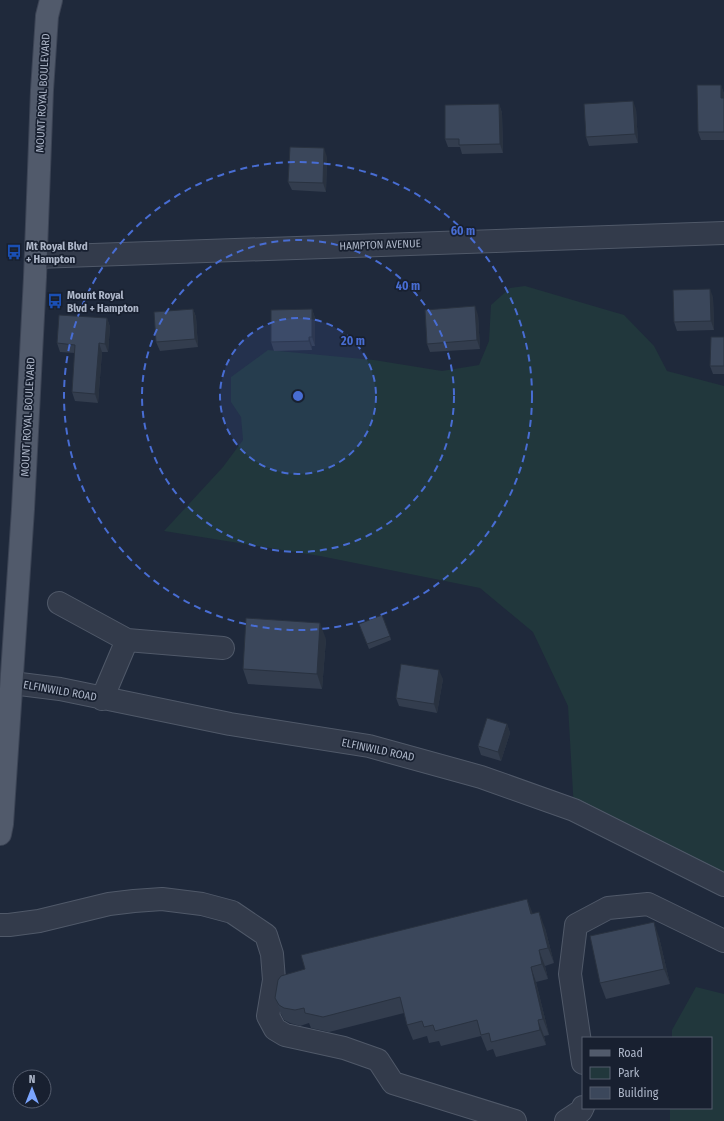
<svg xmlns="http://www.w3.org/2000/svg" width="724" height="1121" font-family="'Fira Sans Condensed',sans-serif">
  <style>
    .green { fill: #21373c }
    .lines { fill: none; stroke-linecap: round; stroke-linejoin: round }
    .minor-casing { stroke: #505969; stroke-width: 24 }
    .major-casing { stroke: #3c4455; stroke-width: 24 }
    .minor { stroke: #333b4b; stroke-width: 22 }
    .major { stroke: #515a6b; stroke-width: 22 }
    .wall { fill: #333d4e }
    .shaded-wall { fill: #293240 }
    .building { fill: #3b475b; stroke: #293240 }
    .ring { fill: none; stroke: #486dd3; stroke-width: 2; stroke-dasharray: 7 5 }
    .labels { text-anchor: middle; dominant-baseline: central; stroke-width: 3.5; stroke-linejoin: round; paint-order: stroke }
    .street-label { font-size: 11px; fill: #adb6c8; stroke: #182030 }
    .poi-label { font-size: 11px; font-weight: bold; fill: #adb6c8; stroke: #182030; text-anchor: start }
    .centre { fill: #486dd3; stroke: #182030; stroke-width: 2 }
    .ring-label { font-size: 12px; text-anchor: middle; font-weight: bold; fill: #486dd3; stroke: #182030; stroke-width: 3.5; stroke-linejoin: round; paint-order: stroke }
  </style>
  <rect width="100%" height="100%" fill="#1f293b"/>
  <path class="green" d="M 525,286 L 624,315 L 654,346 L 667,371 L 724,386 L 724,885 L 574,810 L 568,706 L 533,632 L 480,588 L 320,556 L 164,531 L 223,467 L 243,440 L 241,417 L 231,402 L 231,377 L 268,350 L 374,360 L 442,371 L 479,365 L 489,341 L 491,305 L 510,288 Z
    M 696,987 L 724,994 L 724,1121 L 670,1121 L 670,1108 L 711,1108 L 711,1038 L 672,1038 L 672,1030 Z"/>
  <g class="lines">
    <g class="minor-casing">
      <path id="minor" d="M 36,257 L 724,233
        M 59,603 L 127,640 L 102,699
        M 127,640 L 223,648
        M 12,683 L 60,689 L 230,724 L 369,746 L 481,777 L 574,810 L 724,885
        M 0,925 L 9,925 L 39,921 L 109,904 L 134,901 L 162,899 L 202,904 L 232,912 L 266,935 L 272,954 L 274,980 L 268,1016 L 275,1029 L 285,1035 L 344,1048 L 378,1060 L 393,1083 L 515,1121
        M 583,1063 L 570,974 L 576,925 L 608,908 L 648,904 L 724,941
        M 566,1121 L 581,1111 L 583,1107"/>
    </g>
    <g class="major-casing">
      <path id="major" d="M 0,834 L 2,824 L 23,509 L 35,277 L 42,90 L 47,16 L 51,0"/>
    </g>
    <use href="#minor" class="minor"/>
    <use href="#major" class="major"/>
  </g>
  <path class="wall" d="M 721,85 L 724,94 L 724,140 L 701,140 L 698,132 Z
    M 499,104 L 502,113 L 503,153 L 462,154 L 460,147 L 448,147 L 445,139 Z
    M 636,109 L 638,143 L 589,146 L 586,137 Z
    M 327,157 L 326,192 L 292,190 L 288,182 Z
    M 713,297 L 714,330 L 677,331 L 674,322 Z
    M 193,309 L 196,317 L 198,347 L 160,351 L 156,342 Z
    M 312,309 L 315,318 L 315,346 L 312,346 L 312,350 L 274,351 L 271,342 Z
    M 478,315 L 480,349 L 430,352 L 427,344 Z
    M 107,318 L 110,327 L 108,352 L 102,352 L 98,403 L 75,401 L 72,392 L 75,353 L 60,352 L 57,343 Z
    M 724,337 L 724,374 L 713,374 L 710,366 Z
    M 359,624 L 390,636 L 391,640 L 369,649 Z
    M 326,639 L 322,689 L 248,684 L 243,669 Z
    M 443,679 L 437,713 L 399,706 L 396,698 Z
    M 507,724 L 510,733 L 501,761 L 481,755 L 478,746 Z
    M 532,914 L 545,928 L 554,963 L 545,966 L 548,979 L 536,982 L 549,1035 L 544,1036 L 546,1045 L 496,1057 L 493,1049 L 487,1051 L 481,1036 L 441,1046 L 439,1041 L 429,1043 L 427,1036 L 413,1040 L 407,1025 L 404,1013 L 329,1032 L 311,1028 L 309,1023 L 300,1026 L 290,1023 L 284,1020 L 281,1014 L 275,998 Z
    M 659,937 L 670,984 L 606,999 L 600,983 Z"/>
  <path class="shaded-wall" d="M 721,85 L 724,94 L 724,107 L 721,98 Z
    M 633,101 L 636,109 L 638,143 L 635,134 Z
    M 499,104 L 502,113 L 503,153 L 500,144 Z
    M 324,148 L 327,157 L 326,192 L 323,183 Z
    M 710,289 L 713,297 L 714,330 L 711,321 Z
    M 475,306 L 478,315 L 480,349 L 477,340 Z
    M 193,309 L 196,317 L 198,347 L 195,339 Z
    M 312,309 L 315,318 L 315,346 L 312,337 Z
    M 107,318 L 110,327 L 108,352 L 105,344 Z
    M 309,337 L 312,346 L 312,350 L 309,341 Z
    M 99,343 L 102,352 L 98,403 L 95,394 Z
    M 320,623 L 326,639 L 322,689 L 317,674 Z
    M 439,670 L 443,679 L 437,713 L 434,704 Z
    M 507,724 L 510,733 L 501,761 L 498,752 Z
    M 527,899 L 533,914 L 531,914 Z
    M 539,912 L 545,928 L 554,963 L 548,948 Z
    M 654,922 L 659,937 L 670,984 L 664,969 Z
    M 539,950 L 545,966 L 548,979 L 542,964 Z
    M 531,967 L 536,982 L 549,1035 L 543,1019 Z
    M 538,1020 L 544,1036 L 546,1045 L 540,1030 Z"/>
  <path class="building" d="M 697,85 L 721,85 L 721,98 L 724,98 L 724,132 L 698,132 Z
    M 633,101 L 635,134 L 586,137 L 584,104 Z
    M 499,104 L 500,144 L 459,145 L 459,139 L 445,139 L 445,105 Z
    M 290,147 L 324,148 L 323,183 L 288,182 Z
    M 710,289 L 711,321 L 674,322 L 673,290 Z
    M 475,306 L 477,340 L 427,344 L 425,310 Z
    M 193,309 L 195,339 L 156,342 L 154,312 Z
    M 312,309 L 312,337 L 309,337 L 309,341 L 271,342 L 271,310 Z
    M 59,315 L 107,318 L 105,344 L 99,343 L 95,394 L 72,392 L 75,345 L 57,343 Z
    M 711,337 L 724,337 L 724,366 L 710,366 Z
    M 382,615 L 390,636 L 367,644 L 359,624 Z
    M 246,618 L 320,623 L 317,674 L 243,669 Z
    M 401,664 L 439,670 L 434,704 L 396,698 Z
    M 487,718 L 507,724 L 498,752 L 478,746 Z
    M 527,899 L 531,914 L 539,912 L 548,948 L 539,950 L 542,964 L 531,967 L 543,1019 L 538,1020 L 540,1030 L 491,1042 L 489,1033 L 481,1035 L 477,1020 L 435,1031 L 433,1025 L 424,1027 L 422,1021 L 407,1025 L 400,997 L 323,1017 L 305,1013 L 304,1008 L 295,1010 L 284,1008 L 279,1005 L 275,998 L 278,980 L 281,976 L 305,969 L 301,955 Z
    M 654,922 L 664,969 L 600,983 L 590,936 Z"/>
  <circle cx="298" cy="396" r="78" fill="#486dd3" fill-opacity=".12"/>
  <g class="ring">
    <circle cx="298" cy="396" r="78"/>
    <circle cx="298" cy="396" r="156"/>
    <circle cx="298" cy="396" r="234"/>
  </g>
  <defs>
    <g id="bus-bare" transform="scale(1.2)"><path d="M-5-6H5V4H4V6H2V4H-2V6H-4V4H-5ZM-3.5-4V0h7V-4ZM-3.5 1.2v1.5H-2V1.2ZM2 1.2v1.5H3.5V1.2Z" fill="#1a4fb4" stroke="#182030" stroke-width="2.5" paint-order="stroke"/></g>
  </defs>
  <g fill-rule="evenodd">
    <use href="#bus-bare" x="14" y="252"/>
    <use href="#bus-bare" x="55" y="301"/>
  </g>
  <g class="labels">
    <g class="street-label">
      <text transform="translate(43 93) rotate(-87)">MOUNT ROYAL BOULEVARD</text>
      <text transform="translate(380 245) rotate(-2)">HAMPTON AVENUE</text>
      <text transform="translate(28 417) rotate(-87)">MOUNT ROYAL BOULEVARD</text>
      <text transform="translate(60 691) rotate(10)">ELFINWILD ROAD</text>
      <text transform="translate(378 750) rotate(12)">ELFINWILD ROAD</text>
    </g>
    <g class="poi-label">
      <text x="26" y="246">Mt Royal Blvd<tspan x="26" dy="13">+ Hampton</tspan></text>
      <text x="67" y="295">Mount Royal<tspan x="67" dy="13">Blvd + Hampton</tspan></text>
    </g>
  </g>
  <circle cx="298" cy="396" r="6" class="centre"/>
  <g class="ring-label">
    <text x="463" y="235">60 m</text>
    <text x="408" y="290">40 m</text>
    <text x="353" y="345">20 m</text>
  </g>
  <rect x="582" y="1037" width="130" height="72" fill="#182030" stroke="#545c6d"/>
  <rect x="590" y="1050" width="20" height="6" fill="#515a6b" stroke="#545c6d"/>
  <text x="618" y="1057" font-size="12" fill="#adb6c8">Road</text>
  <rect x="590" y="1067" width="20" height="12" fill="#21373c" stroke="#545c6d"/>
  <text x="618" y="1077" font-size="12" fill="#adb6c8">Park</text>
  <rect x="590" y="1087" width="20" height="12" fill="#3b475b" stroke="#545c6d"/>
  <text x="618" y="1097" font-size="12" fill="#adb6c8">Building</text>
  <g transform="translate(32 1089)"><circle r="19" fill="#182030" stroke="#545c6d"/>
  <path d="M0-3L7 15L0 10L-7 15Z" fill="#7ba5ff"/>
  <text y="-6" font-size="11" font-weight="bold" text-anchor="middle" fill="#adb6c8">N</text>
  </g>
</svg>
